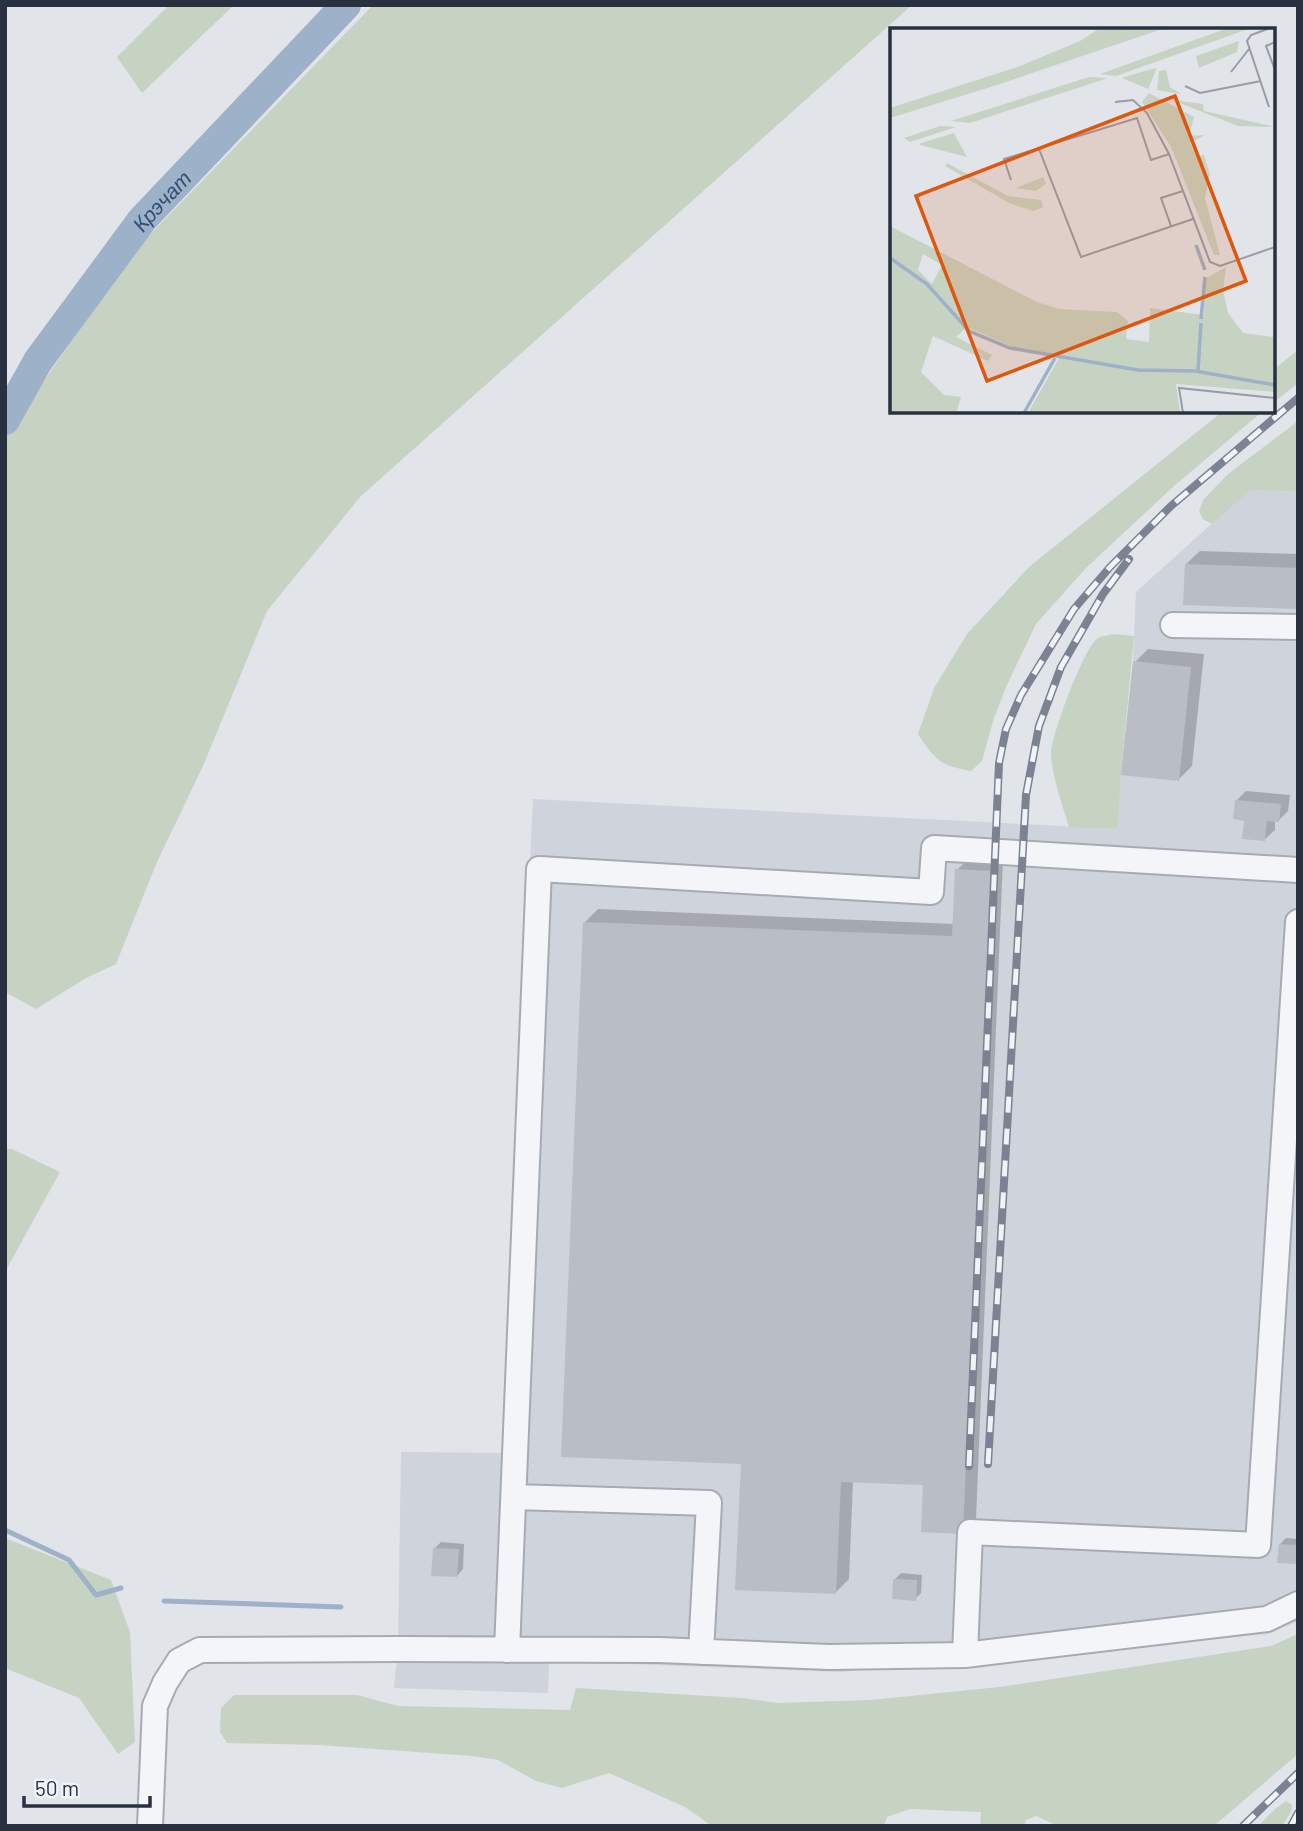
<svg xmlns="http://www.w3.org/2000/svg" width="1303" height="1831" font-family="Barlow,sans-serif">
  <style>
    .built { fill: #cfd3db }
    .green { fill: #c6d3c2 }
    .shadow { fill: #0003 }
    .lines { fill: none; stroke-linecap: round; stroke-linejoin: round }
    .stream { stroke: #9db1c9; stroke-width: 5 }
    .river { stroke: #9db1c9; stroke-width: 30 }
    .building { fill: #b8bdc6 }
    .minor-casing { stroke: #a6abb3; stroke-width: 28 }
    .minor { stroke: #f4f5f8; stroke-width: 24 }
    .rail-casing { stroke: #7b8393; stroke-width: 8 }
    .rail { stroke: #f0f3f7; stroke-width: 5; stroke-dasharray: 16; stroke-linecap: butt }
    .labels { text-anchor: middle; dominant-baseline: central; stroke-width: 7; stroke-linejoin: round; paint-order: stroke }
    .water-label { font-size: 21px; font-style: italic; fill: #344f74; stroke: #f0f3f7 }
    .inset-river { fill: none; stroke: #9db1c9; stroke-width: 3.5 }
    .inset-road { fill: none; stroke: #979ca6; stroke-width: 2 }
    .view { fill: #de570f; fill-opacity: 0.15; stroke: #de570f; stroke-width: 3.5 }
    .inset-edge { fill: none; stroke: #293141; stroke-width: 3.5 }
  </style>
  <rect width="100%" height="100%" fill="#e1e4e9"/>
  <path class="built" d="M 1249,490 L 1298,492 L 1298,1621 L 1268,1634 L 841,1672 L 549,1661 L 548,1693 L 394,1688 L 398,1649 L 401,1452 L 502,1453 L 533,799 L 1118,829 L 1121,775 L 1133,661 L 1136,592 Z"/>
  <path class="green" d="M 169,5 L 234,5 L 142,93 L 117,57 Z
    M 373,5 L 912,5 L 361,496 L 267,611 L 203,766 L 157,862 L 116,964 L 86,978 L 36,1009 L 5,992 L 5,437 L 133,252 Z
    M 1298,350 L 1298,383 L 1273,403 L 1273,370 Z
    M 1223,411 L 1263,411 L 1174,486 L 1086,568 L 1036,624 L 1006,687 L 993,721 L 982,761 L 971,771 C 939,765 936,761 918,734 L 934,688 L 967,634 L 1029,567 Z
    M 1298,421 L 1298,492 L 1250,490 L 1212,524 L 1203,519 L 1199,511 L 1203,500 L 1228,474 Z
    M 1114,634 L 1134,636 L 1121,775 L 1118,829 L 1069,827 C 1063,807 1051,773 1051,753 C 1052,735 1083,648 1098,638 C 1102,636 1109,635 1114,634 Z
    M 5,1149 L 12,1149 L 60,1172 L 5,1272 Z
    M 5,1538 L 111,1580 L 130,1632 L 135,1742 L 118,1754 L 79,1698 L 5,1668 Z
    M 1298,1634 L 1298,1754 L 1214,1826 L 1058,1826 L 1036,1816 L 1026,1820 L 1024,1826 L 980,1826 L 981,1812 L 910,1809 L 887,1817 L 884,1826 L 712,1826 L 685,1807 L 609,1773 L 562,1788 L 536,1781 L 498,1760 L 472,1756 L 319,1745 L 227,1743 L 220,1732 L 221,1708 L 234,1695 L 357,1695 L 398,1706 L 570,1710 L 576,1688 L 742,1698 L 778,1703 L 871,1700 L 999,1687 L 1271,1646 Z
    M 1286,1801 L 1292,1805 L 1291,1812 L 1282,1826 L 1258,1826 L 1275,1809 Z"/>
  <path class="shadow" d="M 1200,551 L 1298,554 L 1298,608 L 1186,564 Z
    M 1148,649 L 1204,654 L 1192,766 L 1179,779 L 1135,662 Z
    M 1246,791 L 1290,795 L 1288,811 L 1279,820 L 1275,820 L 1275,830 L 1265,839 L 1246,819 L 1237,800 Z
    M 970,857 L 1003,858 L 976,1519 L 963,1532 L 925,1484 L 853,1481 L 849,1579 L 836,1592 L 742,1462 L 585,922 L 598,909 L 955,924 L 957,870 Z
    M 1286,1538 L 1298,1539 L 1298,1563 L 1280,1544 Z
    M 441,1542 L 464,1544 L 463,1569 L 457,1576 L 434,1549 Z
    M 901,1573 L 922,1575 L 921,1593 L 915,1599 L 895,1579 Z"/>
  <g class="lines">
    <path class="stream" d="M 5,1530 L 69,1560 L 96,1595 L 121,1588
      M 164,1601 L 341,1607"/>
    <path class="river" id="s1" d="M 5,420 L 38,361 L 142,220 L 346,5"/>
  </g>
  <path class="building" d="M 1185,564 L 1298,568 L 1298,609 L 1183,605 Z
    M 1133,661 L 1191,667 L 1179,781 L 1121,775 Z
    M 1235,800 L 1281,804 L 1279,822 L 1267,821 L 1265,841 L 1242,839 L 1244,821 L 1233,819 Z
    M 955,869 L 991,871 L 963,1534 L 921,1532 L 923,1485 L 841,1482 L 836,1594 L 735,1590 L 741,1464 L 561,1457 L 583,922 L 952,936 Z
    M 1279,1544 L 1298,1545 L 1298,1564 L 1277,1563 Z
    M 433,1548 L 459,1549 L 457,1577 L 431,1576 Z
    M 893,1579 L 917,1580 L 916,1601 L 892,1599 Z"/>
  <g class="lines">
    <g class="minor-casing">
      <path id="minor" d="M 1173,625 L 1298,627
        M 514,1497 L 709,1503 L 701,1652
        M 507,1650 L 539,869 L 931,892 L 934,848 L 1298,870
        M 965,1655 L 1267,1619 L 1298,1604
        M 150,1826 L 155,1706 L 165,1683 L 179,1661 L 200,1650 L 398,1649 L 659,1650 L 829,1657 L 965,1655 L 970,1532 L 1258,1545 L 1298,922"/>
    </g>
    <use href="#minor" class="minor"/>
    <g class="rail-casing">
      <path id="rail" d="M 988,1464 L 1026,795 L 1039,726 L 1061,667 L 1103,594 L 1129,559
        M 969,1466 L 999,763 L 1006,729 L 1021,695 L 1074,609 L 1110,567 L 1171,506 L 1298,398
        M 1243,1826 L 1298,1773
        M 1291,1826 L 1298,1813"/>
    </g>
    <use href="#rail" class="rail"/>
  </g>
  <g class="labels">
    <g class="water-label">
      <text stroke="none"><textPath href="#s1" startOffset="270">Крэчат</textPath></text>
    </g>
  </g>
  <g transform="translate(890 28)">
    <rect width="385" height="385" fill="#e1e4e9"/>
    <path d="M 275,0 L 107,57 L 0,90 L 0,80 L 130,38 L 190,13 L 207,2 ZM 338,0 L 361,0 L 226,48 L 210,46 ZM 349,13 L 347,24 L 309,40 L 306,28 ZM 267,40 L 258,61 L 232,50 L 261,41 ZM 276,42 L 280,59 L 291,66 L 267,62 L 269,43 ZM 199,49 L 218,50 L 80,95 L 61,93 ZM 259,65 L 304,89 L 299,108 L 315,107 L 300,115 L 306,128 L 314,127 L 320,147 L 315,170 L 330,227 L 324,227 L 281,119 L 252,74 ZM 282,72 L 313,76 L 314,83 L 385,99 L 348,98 ZM 50,98 L 66,99 L 20,114 L 14,110 ZM 64,105 L 77,129 L 30,117 L 31,115 ZM 57,135 L 118,168 L 151,172 L 153,179 L 143,183 L 121,176 L 55,138 ZM 153,149 L 156,156 L 146,163 L 126,160 ZM 0,198 L 147,274 L 169,281 L 227,284 L 238,293 L 236,311 L 259,314 L 260,280 L 314,287 L 315,251 L 336,239 L 333,262 L 338,285 L 353,305 L 385,309 L 385,364 L 286,356 L 290,385 L 138,385 L 169,330 L 125,320 L 77,299 L 66,309 L 102,327 L 98,333 L 43,308 L 31,344 L 54,367 L 71,369 L 66,385 L 0,385 ZM 33,226 L 52,237 L 42,256 L 28,242 Z" fill="#c6d3c2" fill-rule="evenodd"/>
    <path class="inset-river" d="M 306,217 L 315,242M 0,230 L 37,256 L 79,303 L 120,320 L 248,342 L 305,343 L 385,357M 311,291 L 315,249M 308,344 L 311,295M 134,385 L 165,330"/>
    <path class="inset-road" d="M 385,14 L 376,18 L 385,42M 341,44 L 359,21M 295,58 L 310,65 L 371,53M 225,74 L 243,72 L 257,85 L 279,126M 379,79 L 357,13 L 361,7 L 380,0M 149,121 L 191,229 L 303,191M 121,152 L 114,131 L 247,90 L 261,132 L 279,126 L 320,234 L 330,238 L 385,219M 281,198 L 271,170 L 293,163M 293,385 L 289,360 L 385,370"/>
    <path class="view" d="M 285,68 L 356,253 L 97,353 L 26,168 Z"/>
    <rect width="385" height="385" class="inset-edge"/>
  </g>
  <rect width="1303" height="1831" fill="none" stroke="#293141" stroke-width="14"/>
  <path d="M24 1796v10h126v-10" fill="none" stroke="#293141" stroke-width="3.5"/>
  <text x="35" y="1796" font-size="21" fill="#293141" stroke="#f0f3f7" stroke-width="5" paint-order="stroke">50 m</text>
</svg>
